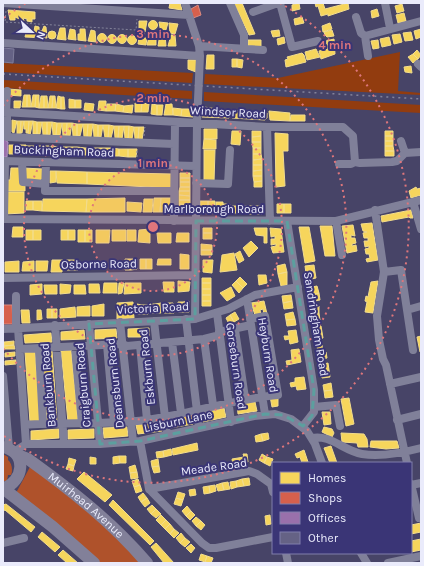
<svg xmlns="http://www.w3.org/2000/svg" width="424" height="566" font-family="Karla,sans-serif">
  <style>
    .green { fill: #923c0f }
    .forest { fill: #af522b }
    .homes { fill: #f6d55c; stroke: #f2dc8c }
    .shops { fill: #d6604d; stroke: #dc8a81 }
    .offices { fill: #9970ab; stroke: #b195c3 }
    .building { fill: #656285; stroke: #807e9c }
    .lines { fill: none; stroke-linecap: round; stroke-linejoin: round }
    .path { stroke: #84849a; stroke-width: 1; stroke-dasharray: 2 2; stroke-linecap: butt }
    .minor { stroke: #808099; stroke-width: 8 }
    .highway { stroke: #828099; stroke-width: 12 }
    .rail { stroke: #83829a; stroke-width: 1.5; stroke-dasharray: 2 4; stroke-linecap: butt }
    .marked { fill: none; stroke: #5c9f9f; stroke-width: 3; stroke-dasharray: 8 5; stroke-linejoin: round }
    .ring { fill: none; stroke: #de767c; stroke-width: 2; stroke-dasharray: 2 4 }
    .labels { text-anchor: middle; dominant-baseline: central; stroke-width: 4; stroke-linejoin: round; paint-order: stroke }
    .street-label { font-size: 12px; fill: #eaebfb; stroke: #3a3576 }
    .centre { fill: #de767c; stroke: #3a3576; stroke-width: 2 }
    .ring-label { font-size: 12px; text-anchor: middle; font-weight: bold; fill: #de767c; stroke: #3a3576; stroke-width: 4; stroke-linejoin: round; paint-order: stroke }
  </style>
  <rect width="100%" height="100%" fill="#474467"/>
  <path class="green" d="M 400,52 L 398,91 L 421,93 L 421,95 L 204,84 L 205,74 L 278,78 Z
    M 3,63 L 193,73 L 192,83 L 3,72 Z
    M 3,80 L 192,91 L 192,99 L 3,88 Z
    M 204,92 L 421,105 L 421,113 L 204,101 Z"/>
  <path class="forest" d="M 3,454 L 8,457 L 8,460 C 12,463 13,471 11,475 L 8,475 L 7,481 L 3,481 Z
    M 31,465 L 71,494 L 143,563 L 98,563 L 16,493 Z"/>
  <path class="homes" d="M 170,3 L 180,3 L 182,10 L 169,8 Z
    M 234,3 L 242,3 L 255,34 L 249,35 Z
    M 299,3 L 300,9 L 292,11 L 292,5 Z
    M 315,3 L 323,3 L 325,9 L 348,3 L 349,9 L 328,16 L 328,14 L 321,16 L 318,6 L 316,7 Z
    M 402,4 L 404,11 L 397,13 L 395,6 Z
    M 377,9 L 379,16 L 372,18 L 371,11 Z
    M 8,10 L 35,12 L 35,19 L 32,19 L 32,22 L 27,21 L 27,19 L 23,18 L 24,21 L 15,17 L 15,20 L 10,20 Z
    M 404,13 L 406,21 L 398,23 L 396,15 Z
    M 302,17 L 304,23 L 295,25 L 294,19 Z
    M148.5 25a4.5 4.5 0 1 1 9 0a4.5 4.5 0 1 1-9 0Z
    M 139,21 L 147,21 L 145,32 L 139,31 Z
    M 159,22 L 168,23 L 165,33 L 161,33 Z
    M 169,23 L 178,24 L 175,34 L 170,33 Z
    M 330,23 L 332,29 L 323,32 L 322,26 Z
    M 35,26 L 39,27 L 39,31 L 42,31 L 44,26 L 46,27 L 47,38 L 25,37 L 27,28 L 34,31 Z
    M 60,28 L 65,28 L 66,40 L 57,39 Z
    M 70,29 L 75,30 L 76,40 L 68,39 Z
    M 80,29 L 85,29 L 86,41 L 78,40 L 78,34 L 80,34 Z
    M 421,29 L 421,37 L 416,39 L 414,31 Z
    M 91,30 L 95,31 L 96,42 L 88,41 Z
    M 279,30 L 280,36 L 273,37 L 271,31 Z
    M 332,30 L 334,36 L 327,37 L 325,35 L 324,32 Z
    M48 35a4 4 0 1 1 8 0a4 4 0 1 1-8 0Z
    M 411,32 L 413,40 L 405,41 L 403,33 Z
    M 150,33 L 156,34 L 156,45 L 147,45 Z
    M97.5 38a4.5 4.5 0 1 1 9 0a4.5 4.5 0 1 1-9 0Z
    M 160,34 L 165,34 L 166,46 L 158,46 Z
    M 400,34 L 402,42 L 394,44 L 392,35 Z
    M107.5 39a4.5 4.5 0 1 1 9 0a4.5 4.5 0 1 1-9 0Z
    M117.5 39a4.5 4.5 0 1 1 9 0a4.5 4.5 0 1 1-9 0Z
    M 171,35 L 175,35 L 176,46 L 168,46 Z
    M127.5 40a4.5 4.5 0 1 1 9 0a4.5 4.5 0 1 1-9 0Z
    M 284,37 L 285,43 L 278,45 L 277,39 Z
    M 389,37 L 391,45 L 382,47 L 380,39 Z
    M 139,38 L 147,38 L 146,45 L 138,44 Z
    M 334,39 L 335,54 L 321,59 L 319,51 L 328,49 L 326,41 Z
    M 248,40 L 261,40 L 261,47 L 248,46 Z
    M 378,40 L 379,48 L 373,49 L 371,41 Z
    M 316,49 L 320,57 L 307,60 L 305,52 Z
    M 417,50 L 421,55 L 418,59 L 413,54 Z
    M 302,53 L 304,55 L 306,62 L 286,67 L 285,60 L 288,59 L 287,57 Z
    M 413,54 L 418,59 L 413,63 L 408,57 Z
    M 207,55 L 214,55 L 214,69 L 206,69 Z
    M 232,59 L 237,59 L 237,67 L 232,67 Z
    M 237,59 L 243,60 L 242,68 L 237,67 Z
    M 188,60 L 197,60 L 196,72 L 188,69 Z
    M 411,66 L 412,73 L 405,72 L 404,67 Z
    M 8,89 L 21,90 L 21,96 L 7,95 Z
    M 24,95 L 27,95 L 27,107 L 22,107 Z
    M 27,95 L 30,95 L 31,107 L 27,107 Z
    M 33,95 L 36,95 L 35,107 L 31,107 Z
    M 36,95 L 39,95 L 39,108 L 35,107 Z
    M 41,96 L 44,96 L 44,108 L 39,108 Z
    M 44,96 L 47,96 L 48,108 L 44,108 Z
    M 50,96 L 53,96 L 52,108 L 48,108 Z
    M 53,96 L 55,96 L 56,108 L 52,108 Z
    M 58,96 L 61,97 L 61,109 L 56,108 Z
    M 61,97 L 64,97 L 65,109 L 61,109 Z
    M 69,99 L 75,100 L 75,108 L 69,108 Z
    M 75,100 L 81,100 L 81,108 L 75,108 Z
    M 14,101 L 21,101 L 20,108 L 14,108 Z
    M 99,101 L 106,101 L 106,111 L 98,110 Z
    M 85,103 L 94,104 L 93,111 L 84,110 Z
    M 135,103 L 142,103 L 141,112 L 135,112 Z
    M 142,103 L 149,104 L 148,112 L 141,112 Z
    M 107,104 L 116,104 L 115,111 L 106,111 Z
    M 116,104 L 124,106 L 123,112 L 115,111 Z
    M 152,104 L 157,105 L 157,115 L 151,114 Z
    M 166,104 L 172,104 L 173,115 L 164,115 Z
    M 133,105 L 132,113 L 123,112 L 124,106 Z
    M 157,105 L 163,105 L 162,115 L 157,115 Z
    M 204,107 L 230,111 L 229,118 L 202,117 L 202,108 Z
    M 173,108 L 182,109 L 181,116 L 173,115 Z
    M 182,109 L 193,109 L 193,117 L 181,116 Z
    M 231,110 L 267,113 L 267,118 L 265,120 L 232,118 Z
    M 269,111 L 290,113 L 290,121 L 270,120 Z
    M 291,115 L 305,115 L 305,121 L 290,121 Z
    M 12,120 L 17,121 L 14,133 L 12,132 Z
    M 17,121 L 21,121 L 20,136 L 17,136 Z
    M 21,121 L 24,121 L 22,133 L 20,133 Z
    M 24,121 L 29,121 L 28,133 L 26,133 L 26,129 L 24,129 Z
    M 29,121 L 33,121 L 30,135 L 28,135 Z
    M 33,121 L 37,122 L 37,134 L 33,134 Z
    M 37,122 L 42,122 L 40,134 L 37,134 Z
    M 42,122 L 47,122 L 47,135 L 43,135 Z
    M 47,122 L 52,122 L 50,135 L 47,135 Z
    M 52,122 L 57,123 L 56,135 L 53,135 Z
    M 57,123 L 62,123 L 60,135 L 56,135 Z
    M 62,123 L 67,123 L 66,136 L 63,136 Z
    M 67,123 L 72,123 L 70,136 L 66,136 Z
    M 72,123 L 77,124 L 77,136 L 73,136 Z
    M 77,124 L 83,124 L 80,136 L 77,136 Z
    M 83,124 L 88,124 L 87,137 L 84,137 Z
    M 88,124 L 93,124 L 91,137 L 87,137 Z
    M 93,124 L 98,125 L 98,137 L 94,137 Z
    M 98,125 L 103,125 L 101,137 L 98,137 Z
    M 103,125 L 109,125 L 108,138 L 105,138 Z
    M 109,125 L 114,126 L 111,138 L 108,138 Z
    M 114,126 L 119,126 L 118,138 L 115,138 Z
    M 119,126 L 124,126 L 122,139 L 118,138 Z
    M 124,126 L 129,126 L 128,139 L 125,139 Z
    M 129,126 L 134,127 L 132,139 L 128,139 Z
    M 134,127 L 139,127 L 138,139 L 135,139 Z
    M 139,127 L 144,127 L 142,140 L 138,139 Z
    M 204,129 L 217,129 L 217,139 L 204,139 Z
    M 232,131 L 241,131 L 240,145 L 231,144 Z
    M 252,131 L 261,131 L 261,136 L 252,137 Z
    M 385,131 L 393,131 L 393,136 L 385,136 Z
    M 275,133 L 288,134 L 288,151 L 283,151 L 285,186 L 276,187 Z
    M 261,136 L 261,142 L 252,142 L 252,137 Z
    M 385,136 L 393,136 L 393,141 L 385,141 Z
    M 204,139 L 216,140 L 216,149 L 203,149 Z
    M 385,141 L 393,141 L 393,146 L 385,146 Z
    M 252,142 L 261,142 L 261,148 L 253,148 Z
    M 9,145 L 26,145 L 25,154 L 9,154 Z
    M 26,146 L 49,146 L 48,155 L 26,154 Z
    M 51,146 L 60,147 L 59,154 L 51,154 Z
    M 385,146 L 393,146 L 394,151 L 385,151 Z
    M 60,147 L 68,147 L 68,155 L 59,154 Z
    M 68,147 L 77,147 L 76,155 L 68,155 Z
    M 77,147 L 85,148 L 85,155 L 76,155 Z
    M 85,148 L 94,148 L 94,155 L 85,155 Z
    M 94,148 L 102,148 L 102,156 L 94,155 Z
    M 102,148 L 111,148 L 111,156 L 102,156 Z
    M 111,148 L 119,149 L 119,156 L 111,156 Z
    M 253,148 L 261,148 L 261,154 L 253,154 Z
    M 119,149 L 128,149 L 128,157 L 119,156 Z
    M 128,149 L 137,149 L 136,157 L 128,157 Z
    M 204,150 L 215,150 L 214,182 L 204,183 Z
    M 385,151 L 394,151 L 394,156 L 385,156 Z
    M 253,154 L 261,154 L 262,159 L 253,160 Z
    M 262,159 L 262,165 L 253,165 L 253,160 Z
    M 253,165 L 262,165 L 262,170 L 253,171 Z
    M 11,168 L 19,168 L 25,185 L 25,191 L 7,191 L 6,180 L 10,180 Z
    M 23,168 L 43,169 L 43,182 L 24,180 Z
    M 262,170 L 262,176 L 253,176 L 253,171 Z
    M 50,171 L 56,171 L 56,182 L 50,183 Z
    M 56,171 L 87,172 L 87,184 L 57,183 Z
    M 87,172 L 172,174 L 173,188 L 87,184 Z
    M 180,173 L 190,173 L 190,178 L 180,178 Z
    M 253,176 L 262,176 L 262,181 L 254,182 Z
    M 180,178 L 190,178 L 190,182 L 180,182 Z
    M 262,181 L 262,187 L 254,187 L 254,182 Z
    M 180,182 L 190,182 L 190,187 L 180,187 Z
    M 180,187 L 190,187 L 190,191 L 179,191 Z
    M 416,187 L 417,189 L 421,188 L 421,195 L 411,198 L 409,191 Z
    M 179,191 L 190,191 L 190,196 L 179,195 Z
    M 6,192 L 24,192 L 24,213 L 5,214 Z
    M 179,195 L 190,196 L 190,200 L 179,200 Z
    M 125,198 L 125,212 L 86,212 L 87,199 Z
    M 154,198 L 161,198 L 160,212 L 153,212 Z
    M 161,198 L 173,198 L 173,212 L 160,212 Z
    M 43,199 L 87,199 L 86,212 L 42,211 Z
    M 144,199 L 153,199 L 152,212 L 143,212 Z
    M 179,200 L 190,200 L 190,205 L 179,204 Z
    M 26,201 L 33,201 L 33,210 L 26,210 Z
    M 33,201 L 42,201 L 42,211 L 33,210 Z
    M 200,201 L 208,201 L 208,213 L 200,213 Z
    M 208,201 L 215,201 L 215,213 L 208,213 Z
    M 127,202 L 142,203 L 141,212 L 127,211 Z
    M 216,202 L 223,202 L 223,213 L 216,213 Z
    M 179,204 L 190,205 L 190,209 L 179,209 Z
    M 223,204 L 230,204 L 229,213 L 223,213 Z
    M 277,204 L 284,204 L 284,213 L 277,213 Z
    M 284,204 L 291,204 L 291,213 L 284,213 Z
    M 232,206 L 239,206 L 239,213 L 232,213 Z
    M 239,206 L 247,206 L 247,213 L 239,213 Z
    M 249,206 L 256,206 L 256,214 L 249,214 Z
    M 256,206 L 263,206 L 263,214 L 256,214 Z
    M 179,209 L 190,209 L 190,214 L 179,213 Z
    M 411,210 L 413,218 L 410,218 L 409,217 L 382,222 L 381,216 Z
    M 372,223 L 378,260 L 367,262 L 366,259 L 370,258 L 369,254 L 366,254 L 365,249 L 369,248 L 369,246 L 365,247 L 364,241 L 368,241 L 368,238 L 364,238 L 363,233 L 367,232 L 363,231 L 361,224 Z
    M 353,225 L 355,236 L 351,235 L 351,238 L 355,238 L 356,243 L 352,244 L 352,246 L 356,245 L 357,251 L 347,253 L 342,226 Z
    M 320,226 L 332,226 L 335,256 L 325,256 Z
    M 13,227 L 23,227 L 23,237 L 12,237 Z
    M 299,227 L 309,227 L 315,261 L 305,263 Z
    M 203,228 L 212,228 L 212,233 L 203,233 Z
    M 254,228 L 267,228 L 267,243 L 264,243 L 264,236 L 256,235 Z
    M 270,228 L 281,229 L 284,252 L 273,253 L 271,247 L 276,246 L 276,244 L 271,245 L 271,239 L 275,239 L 275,236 L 271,237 Z
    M 150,229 L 150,243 L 138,242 L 139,230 Z
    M 26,230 L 33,230 L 33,240 L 26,240 Z
    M 33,230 L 41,230 L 41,240 L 33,240 Z
    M 61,230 L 68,230 L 68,240 L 61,240 Z
    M 68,230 L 75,230 L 75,240 L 68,240 Z
    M 78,230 L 85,230 L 85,242 L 78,242 Z
    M 85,230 L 92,230 L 92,242 L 85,242 Z
    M 96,230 L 110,230 L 109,243 L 96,243 Z
    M 112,230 L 126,230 L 126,241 L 112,241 Z
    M 127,230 L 136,230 L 136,241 L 127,241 Z
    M 157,233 L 171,233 L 171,243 L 158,243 Z
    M 177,233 L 189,233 L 189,242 L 176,242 Z
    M 203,233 L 212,233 L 212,239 L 203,239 Z
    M 251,241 L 258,248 L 249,257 L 243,248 Z
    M 201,244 L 212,245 L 212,250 L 201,250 Z
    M 201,250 L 212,250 L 212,255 L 201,255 Z
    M 240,251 L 244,260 L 239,263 L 235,254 Z
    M 234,253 L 237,270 L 220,272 L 222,255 Z
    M 180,254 L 189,255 L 189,269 L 180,269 Z
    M 125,259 L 131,259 L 131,270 L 125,270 Z
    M 131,259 L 137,259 L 137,269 L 131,270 Z
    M 140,259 L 146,259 L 146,269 L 140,269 Z
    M 146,259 L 152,259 L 152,269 L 146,269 Z
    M 158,259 L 171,259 L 171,265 L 157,265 Z
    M 52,260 L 63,260 L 62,272 L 51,272 Z
    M 66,260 L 78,260 L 78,270 L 67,270 Z
    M 203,260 L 213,260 L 212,273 L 203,272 Z
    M 19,261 L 19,272 L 5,272 L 5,262 Z
    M 34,261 L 34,271 L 22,271 L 23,262 Z
    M 36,261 L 48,261 L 47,271 L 36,271 Z
    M 285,264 L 287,272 L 278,274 L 277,266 Z
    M 314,265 L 315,272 L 306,273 L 305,266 Z
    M 287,272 L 287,285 L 281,286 L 278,274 Z
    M 315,272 L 316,278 L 307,280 L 306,273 Z
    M 258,275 L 266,275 L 267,283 L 259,285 Z
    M 240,277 L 247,284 L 243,288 L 236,281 Z
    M 202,278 L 211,278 L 211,283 L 202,283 Z
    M 178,281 L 190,282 L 189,291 L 178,292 Z
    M 236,281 L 243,288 L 239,293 L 232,285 Z
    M 378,281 L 373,313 L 365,312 L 367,302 L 365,301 L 366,296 L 368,297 L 371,282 Z
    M 163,282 L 174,282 L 174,292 L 164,292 Z
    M 104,283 L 117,283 L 117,293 L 103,293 Z
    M 119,283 L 124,283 L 122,293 L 118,294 Z
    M 125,283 L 141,283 L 141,293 L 124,294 Z
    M 202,283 L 211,283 L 211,289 L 202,289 Z
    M 42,284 L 42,294 L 30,295 L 30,285 Z
    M 60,284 L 71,285 L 70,293 L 60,294 Z
    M 89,284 L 99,284 L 100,293 L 89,293 Z
    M 44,285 L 57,285 L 57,294 L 45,294 Z
    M 74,285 L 85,285 L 86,294 L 74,294 Z
    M 317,286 L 319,293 L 308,295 L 307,288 Z
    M 231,287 L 235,296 L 227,301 L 220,293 Z
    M 202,289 L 211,289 L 211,295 L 202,295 Z
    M 319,293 L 320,300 L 309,302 L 308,295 Z
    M 202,295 L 211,295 L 211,301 L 202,301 Z
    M 291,295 L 292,301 L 283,303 L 282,296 Z
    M 189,301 L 189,312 L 183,312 L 183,302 Z
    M 202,301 L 211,301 L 211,306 L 202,306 Z
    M 264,301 L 267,314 L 264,314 L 263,309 L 260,310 L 261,315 L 255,315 L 251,303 Z
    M 292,301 L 293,308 L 284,309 L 283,303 Z
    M 133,302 L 134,318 L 117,319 L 117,303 Z
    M 178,302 L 183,302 L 183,312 L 178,312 Z
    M 161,303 L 161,313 L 156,313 L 155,304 Z
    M 163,303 L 168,303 L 169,313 L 164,313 Z
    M 168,303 L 173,303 L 174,313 L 169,313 Z
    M 104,304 L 104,316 L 92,316 L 92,306 Z
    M 137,304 L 142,305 L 143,314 L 137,314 Z
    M 150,304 L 155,304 L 156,313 L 150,313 Z
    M 142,305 L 148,305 L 148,314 L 143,314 Z
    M 90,306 L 90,316 L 77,316 L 77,307 Z
    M 319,306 L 319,313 L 312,314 L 311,307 Z
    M 75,307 L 76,317 L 60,318 L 60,309 Z
    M 47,309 L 52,309 L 52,318 L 47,318 Z
    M 52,309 L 57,309 L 57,318 L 52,318 Z
    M 21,310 L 29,310 L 30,323 L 22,323 Z
    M 37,310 L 41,310 L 42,319 L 37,320 Z
    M 235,312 L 239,319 L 234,322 L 230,315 Z
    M 293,312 L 295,319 L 286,320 L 285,314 Z
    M 319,313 L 320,320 L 312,321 L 312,314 Z
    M 230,315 L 234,322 L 229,324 L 226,318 Z
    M 295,319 L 296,325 L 287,326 L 286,320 Z
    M 313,324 L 321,326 L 323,338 L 320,339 L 320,341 L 316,341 Z
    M 149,328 L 149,337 L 128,337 L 128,329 Z
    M 116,329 L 117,338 L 95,339 L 95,330 Z
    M 84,330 L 85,339 L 61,340 L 61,332 Z
    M 296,330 L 298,342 L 290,344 L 289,339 L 285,340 L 284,336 L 289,336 L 288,331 Z
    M 51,333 L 52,342 L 25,343 L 24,335 Z
    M 421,336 L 421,352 L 420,352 L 417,337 Z
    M 14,341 L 14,345 L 4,346 L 4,342 Z
    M 14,345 L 15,349 L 4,349 L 4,346 Z
    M 322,345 L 323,352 L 326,352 L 327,358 L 319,360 L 317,346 Z
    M 299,349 L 301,362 L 287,365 L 286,361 L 292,360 L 291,350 Z
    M 52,350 L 57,420 L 47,421 L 42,351 Z
    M 71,350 L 78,421 L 68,422 L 61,351 Z
    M 35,351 L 40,421 L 30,422 L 25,352 Z
    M 15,352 L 15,356 L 5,357 L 5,353 Z
    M 16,360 L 16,364 L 5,365 L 5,361 Z
    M 328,363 L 329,370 L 321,372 L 320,365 Z
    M 329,370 L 330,377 L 322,378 L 321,372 Z
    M 304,377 L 306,389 L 297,390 L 296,386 L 291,387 L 290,383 L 295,382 L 295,378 Z
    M 331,383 L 332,390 L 324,391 L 323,385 Z
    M 332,390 L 333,397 L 325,398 L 324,391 Z
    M 270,396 L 278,396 L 278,406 L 272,407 Z
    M 349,398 L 354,424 L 346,426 L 341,399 Z
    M 255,402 L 257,411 L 238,414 L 237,404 Z
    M 224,408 L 226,417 L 203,422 L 202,413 Z
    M 322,412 L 330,412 L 331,424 L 324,425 Z
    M 192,415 L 193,424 L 170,428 L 169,420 Z
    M 161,421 L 162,431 L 138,434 L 136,425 Z
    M 127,427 L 128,436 L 104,438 L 103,428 Z
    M 324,427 L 332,429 L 334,433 L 332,437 L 322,432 Z
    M 59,429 L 59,438 L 31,440 L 31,431 Z
    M 94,429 L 94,438 L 68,439 L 68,430 Z
    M 268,433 L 269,439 L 263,441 L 261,434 Z
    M 341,433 L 364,434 L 367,439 L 368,447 L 358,447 L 357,443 L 342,442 Z
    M 261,434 L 263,441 L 256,442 L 255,436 Z
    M 371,441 L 397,441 L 399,448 L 386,449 L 370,447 Z
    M 197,443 L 198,450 L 173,455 L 172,449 Z
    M 331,446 L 337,463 L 330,463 L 324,448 Z
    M 171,449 L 172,455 L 164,457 L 163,451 Z
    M 304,450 L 308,462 L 305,463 L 302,463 L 300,457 L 297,458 L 295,454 Z
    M 163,451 L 164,457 L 157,458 L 156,452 Z
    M 243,454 L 247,454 L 248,462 L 233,465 L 232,459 L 244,457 Z
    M 262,454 L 267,457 L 264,463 L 259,460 Z
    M 119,456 L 120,463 L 113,464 L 113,457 Z
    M 119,456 L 126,456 L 126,463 L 120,463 Z
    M 90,457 L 96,458 L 96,464 L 90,464 Z
    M 267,457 L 273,459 L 270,466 L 264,463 Z
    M 69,458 L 76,460 L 74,466 L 68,464 Z
    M 158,459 L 159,466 L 152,467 L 151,461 Z
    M 68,464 L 74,466 L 73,471 L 66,469 Z
    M 135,465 L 137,472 L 130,473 L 129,467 Z
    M 159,466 L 160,472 L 154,473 L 152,467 Z
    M 84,472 L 112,495 L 105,502 L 77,479 Z
    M 137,472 L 138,478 L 131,479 L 130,473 Z
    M 249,478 L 250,485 L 244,486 L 242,479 Z
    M 138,479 L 140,485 L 134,487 L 132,481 Z
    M 242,479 L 244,486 L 237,487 L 236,481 Z
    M 236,481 L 237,487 L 231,489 L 230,482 Z
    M 228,482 L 230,489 L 224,490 L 222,483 Z
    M 222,483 L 224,490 L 218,491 L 216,485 Z
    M 140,485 L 142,491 L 136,493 L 134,487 Z
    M 215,485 L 216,491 L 210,493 L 209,486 Z
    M 209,486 L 210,493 L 204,494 L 203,487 Z
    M 195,489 L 196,495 L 190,496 L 189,490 Z
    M 178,492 L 185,494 L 183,500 L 176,498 Z
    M 143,493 L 147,498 L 141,502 L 138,497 Z
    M 147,498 L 150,503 L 145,507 L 141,502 Z
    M 176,498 L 183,500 L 181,506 L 174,504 Z
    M 113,500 L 154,541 L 150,545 L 109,505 Z
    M 6,504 L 35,527 L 31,532 L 5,510 L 3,511 L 3,505 Z
    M 152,505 L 156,509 L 151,514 L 147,509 Z
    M 187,506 L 191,511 L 186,516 L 182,511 Z
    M 156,509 L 161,514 L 156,518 L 151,514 Z
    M 191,511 L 195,515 L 190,520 L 186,516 Z
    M 161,515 L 166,520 L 161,525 L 156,520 Z
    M 270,515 L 271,524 L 266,525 L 265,516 Z
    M 196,517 L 201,521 L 196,526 L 192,521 Z
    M 166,520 L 170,524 L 165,529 L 161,525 Z
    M 201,521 L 205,525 L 201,530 L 196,526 Z
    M 421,523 L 421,532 L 411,534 L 411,525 Z
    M 170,524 L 174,529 L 170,534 L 165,529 Z
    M 174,529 L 179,533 L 174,538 L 170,534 Z
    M 42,532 L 60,547 L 55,552 L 38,537 Z
    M 181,533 L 185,538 L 180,543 L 176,538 Z
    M 185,538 L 190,542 L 185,547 L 180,543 Z
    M 421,539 L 421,550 L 411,552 L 411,541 Z
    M 156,543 L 174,563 L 164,563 L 151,547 Z
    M 191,544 L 195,548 L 191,553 L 186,548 Z
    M 63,550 L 78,563 L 67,563 L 58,555 Z
    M 201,554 L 207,556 L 205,562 L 199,560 Z
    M 207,556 L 213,558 L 211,563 L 205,562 Z"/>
  <path class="shops" d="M 198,5 L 201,15 L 193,18 L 191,9 Z
    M 3,305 L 12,305 L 13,324 L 3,324 Z"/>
  <path class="offices" d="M 3,138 L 7,138 L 6,141 L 8,142 L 7,157 L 3,157 Z"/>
  <path class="building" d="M 3,48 L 14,49 L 13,63 L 3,62 Z"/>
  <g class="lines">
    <path class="path" d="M 6,11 L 5,22 L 136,30 L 137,19
      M 144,136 L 145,127
      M 137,157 L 137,149"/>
    <path class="minor" d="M 3,3 L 189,15
      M 185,3 L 199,46 L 200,56 L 197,122 L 195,319
      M 230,3 L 244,35 L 244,49
      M 280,3 L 292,47 L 318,41
      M 385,3 L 390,28
      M 253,12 L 278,3
      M 356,17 L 361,33 L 365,36 L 368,56
      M 365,36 L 421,21
      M 3,43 L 200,56
      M 199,46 L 263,50
      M 418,64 L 421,67
      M 3,112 L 267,127 L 343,127 L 353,136 L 355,162 L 360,163 L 392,162 L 397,161 L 405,153 L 421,152
      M 6,112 L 7,91
      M 7,113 L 7,137 L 174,144
      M 267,127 L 270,221
      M 401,141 L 405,153
      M 3,161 L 196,166
      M 22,162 L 23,182 L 45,184
      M 46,163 L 45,191 L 174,191
      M 339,164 L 351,164 L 355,162
      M 196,183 L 228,184 L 230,150
      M 413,202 L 421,229
      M 375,210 L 384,272 L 377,316 L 379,340 L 383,359 L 386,365 L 407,463
      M 3,219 L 336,221 L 421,200
      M 4,219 L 5,161
      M 174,221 L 175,122
      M 287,221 L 314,390 L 314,412 L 303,426
      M 336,221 L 342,255
      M 384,272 L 401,270 L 413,350
      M 3,278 L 195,275
      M 16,296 L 16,328
      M 247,299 L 265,414
      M 407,310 L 421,306
      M 217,313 L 231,422
      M 186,319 L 199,428
      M 154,321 L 167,435
      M 120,322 L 133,441
      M 89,324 L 100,444
      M 55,325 L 64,444
      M 18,328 L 26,444
      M 3,329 L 195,319 L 228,309 L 255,295 L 298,287
      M 235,330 L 245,398
      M 219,332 L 251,325
      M 204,339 L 213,405
      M 172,342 L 181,413
      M 107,345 L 114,423
      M 140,345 L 147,420
      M 75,347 L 82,424
      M 20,349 L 123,344 L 127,346 L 204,339 L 220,335
      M 39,349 L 43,424
      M 3,376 L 9,448
      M 390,384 L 421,377
      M 314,407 L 336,405 L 340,426
      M 397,420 L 421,414
      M 25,425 C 66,422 106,425 146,420 C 191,414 233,399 278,395 L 265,316 L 250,319
      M 312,438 C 330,434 344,451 362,454 C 381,457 402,453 421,448
      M 140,441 L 149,489 L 202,543 L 209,548 L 216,548 L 273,537
      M 15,451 L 26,444 L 100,444 L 140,441 L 254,416 L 275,414 L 291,419 L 307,431 L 315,444 L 322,463
      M 411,484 L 419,518
      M 411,485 L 421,483
      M 149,489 L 249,471 L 257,474 L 271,484 L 273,492
      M 3,543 L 24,538
      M 286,553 L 288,563
      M 361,553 L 367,563
      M 388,563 L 421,556"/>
    <g class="highway">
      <path d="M 3,447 C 28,453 24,481 3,489"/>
      <path id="s1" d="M 18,455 L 28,459 C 71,490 112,522 147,563"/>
      <path d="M 4,489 L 53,527 L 94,563"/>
    </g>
    <path class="rail" d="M 3,74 L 421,99"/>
  </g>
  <path class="marked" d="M 196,221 L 287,221 L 314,390 L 312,416 L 303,426 L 283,415 L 265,414 L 140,441 L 100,444 L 89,324 L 195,319 Z"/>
  <circle cx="153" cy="227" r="64" fill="#de767c" fill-opacity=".12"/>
  <g class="ring">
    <circle cx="153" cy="227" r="64"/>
    <circle cx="153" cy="227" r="129"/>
    <path d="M3 106A193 193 0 1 1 3 348"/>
    <path d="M4 18A257 257 0 0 1 26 3M280 3A257 257 0 1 1 4 436"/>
  </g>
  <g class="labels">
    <g class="street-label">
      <text transform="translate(228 112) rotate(3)">Windsor Road</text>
      <text transform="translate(64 151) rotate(2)">Buckingham Road</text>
      <text x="214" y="209">Marlborough Road</text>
      <text transform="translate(99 264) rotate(-1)">Osborne Road</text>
      <text transform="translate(153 308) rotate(-3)">Victoria Road</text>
      <text transform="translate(316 324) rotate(81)">Sandringham Road</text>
      <text transform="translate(268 355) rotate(81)">Heyburn Road</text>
      <text transform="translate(236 366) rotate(82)">Gorseburn Road</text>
      <text transform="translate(147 367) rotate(-96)">Eskburn Road</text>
      <text transform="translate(115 383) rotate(-96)">Deansburn Road</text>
      <text transform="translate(48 385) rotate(-95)">Bankburn Road</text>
      <text transform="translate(83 385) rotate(-95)">Craigburn Road</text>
      <text transform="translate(178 421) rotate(-12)">Lisburn Lane</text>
      <text transform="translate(214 467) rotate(-8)">Meade Road</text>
      <text stroke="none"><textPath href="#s1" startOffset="85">Muirhead Avenue</textPath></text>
    </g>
  </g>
  <circle cx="153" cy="227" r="6" class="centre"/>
  <g class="ring-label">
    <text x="153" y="38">3 min</text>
    <text x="335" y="49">4 min</text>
    <text x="153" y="102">2 min</text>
    <text x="153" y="167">1 min</text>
  </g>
  <rect width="424" height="566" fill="none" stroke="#eaebfb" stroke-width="8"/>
  <rect x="272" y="462" width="140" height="92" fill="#3a3576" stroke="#807eab"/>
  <rect x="280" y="472" width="20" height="12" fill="#f6d55c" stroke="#807eab"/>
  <text x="308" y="482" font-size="12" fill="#eaebfb">Homes</text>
  <rect x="280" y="492" width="20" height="12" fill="#d6604d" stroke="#807eab"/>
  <text x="308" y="502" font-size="12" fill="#eaebfb">Shops</text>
  <rect x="280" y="512" width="20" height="12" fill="#9970ab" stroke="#807eab"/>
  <text x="308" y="522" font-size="12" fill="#eaebfb">Offices</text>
  <rect x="280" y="532" width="20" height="12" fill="#656285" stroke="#807eab"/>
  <text x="308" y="542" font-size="12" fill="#eaebfb">Other</text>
  <g transform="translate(32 32) rotate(112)" stroke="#3a3576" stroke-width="3" paint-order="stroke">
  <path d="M0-3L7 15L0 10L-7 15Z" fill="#eaebfb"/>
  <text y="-6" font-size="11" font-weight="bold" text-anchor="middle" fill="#eaebfb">N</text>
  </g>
</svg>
